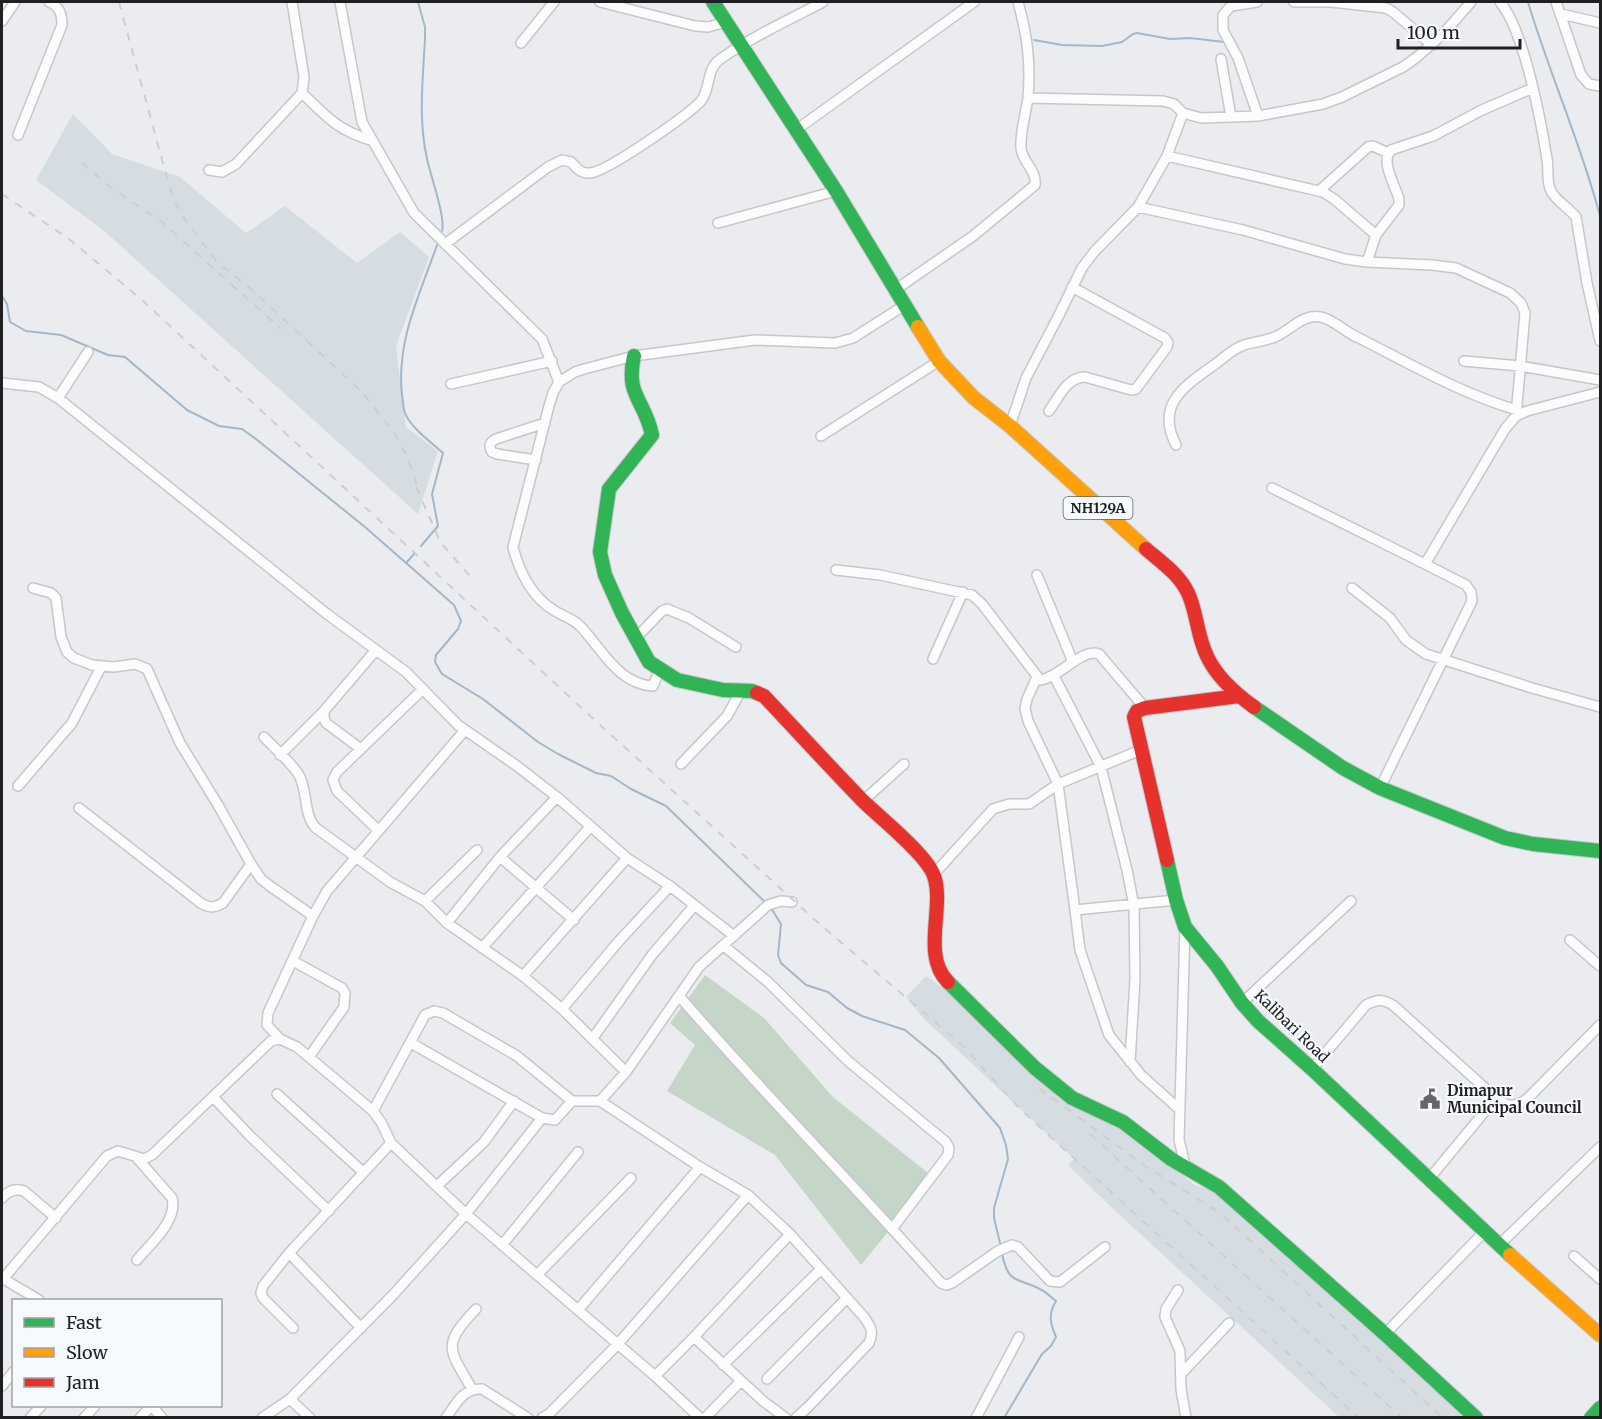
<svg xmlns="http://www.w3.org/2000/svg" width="1602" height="1419" font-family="Merriweather,serif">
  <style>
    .built { fill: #d6dde2 }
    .forest { fill: #c5d5c8 }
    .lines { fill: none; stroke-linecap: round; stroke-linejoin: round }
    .stream { stroke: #a3b7c8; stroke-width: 2 }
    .street-casing { stroke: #c5c7c9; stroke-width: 12 }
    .fast-casing { stroke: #c5c7c9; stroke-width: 16 }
    .slow-casing { stroke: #c5c7c9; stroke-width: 16 }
    .jam-casing { stroke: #c5c7c9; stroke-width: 16 }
    .street { stroke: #fcfcfd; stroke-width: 9 }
    .fast { stroke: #30b455; stroke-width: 14 }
    .slow { stroke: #ff9f0a; stroke-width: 14 }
    .jam { stroke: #e5322d; stroke-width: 14 }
    .rail { stroke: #cdcecf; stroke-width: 2; stroke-dasharray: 8 8; stroke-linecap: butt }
    .labels { text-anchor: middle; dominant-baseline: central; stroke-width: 4.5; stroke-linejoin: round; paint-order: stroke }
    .shield { fill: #f6fafd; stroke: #606163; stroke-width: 1.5 }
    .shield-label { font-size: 14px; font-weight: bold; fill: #1f2021 }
    .street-label { font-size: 15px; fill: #1f2021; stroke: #f6fafd }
    .poi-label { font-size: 15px; font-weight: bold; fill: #1f2021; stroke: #f6fafd; text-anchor: start }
  </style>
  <rect width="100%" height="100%" fill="#eaecef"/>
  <path class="built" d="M 73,114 L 112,154 L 180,177 L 246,233 L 285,206 L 357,263 L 400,232 L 429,257 L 396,346 L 406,427 L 438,451 L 418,514 L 103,230 L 36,180 Z
    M 926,976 L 964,1004 L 1091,1108 L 1195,1185 L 1216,1192 L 1466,1417 L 1339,1417 L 1111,1207 L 1068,1165 L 1074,1159 L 922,1017 L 906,997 Z"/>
  <path class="forest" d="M 705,975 L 764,1018 L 833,1097 L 933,1177 L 861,1265 L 775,1155 L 667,1091 L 695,1045 L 670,1023 Z"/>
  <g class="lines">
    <path class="stream" d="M 418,2 L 425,27 L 425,38 C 423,79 418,118 427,159 C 430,174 446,218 442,231
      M 1528,2 C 1549,73 1581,143 1600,216
      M 1034,40 L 1062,45 L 1102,46 L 1122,42 L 1133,34 L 1137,33 L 1170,39 L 1190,38 L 1224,42
      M 2,296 L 7,304 L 10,322 L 26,331 L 61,335 L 108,355 L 125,357 L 187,410 L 219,426 L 242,429 L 256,439 L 365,527 L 454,605 L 461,621 L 458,629 L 436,655 L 435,662 L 442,674 L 483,699 L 538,742 L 558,754 L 596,773 L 611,776 L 631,789 L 666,806 L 765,902
      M 421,546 L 438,526 L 432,494 L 443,453 C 432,443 410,427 405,413 C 403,408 403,400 402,395 C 396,341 420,294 437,245
      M 407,562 L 414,554
      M 771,908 L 781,924 L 778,955 L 781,963 L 806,985 L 828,992 L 847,1008 L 862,1016 L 905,1030 L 939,1058 L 1000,1128 L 1006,1145 L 1008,1159 L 994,1208 L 994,1218 L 1001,1247
      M 1002,1253 C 1008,1285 1017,1277 1040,1289 C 1046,1292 1051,1297 1056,1301 C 1048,1314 1050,1323 1056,1337 L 1051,1346 L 1042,1354 L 1004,1418"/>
    <g class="street-casing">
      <path id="street" d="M 340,2 L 362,122 L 414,213 L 542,339 L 559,382
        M 600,2 L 695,26 L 708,27 L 726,22
        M 1257,2 L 1231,6 L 1223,15 L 1223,30 L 1238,58 L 1258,116
        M 1294,2 L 1331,2 L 1386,8 L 1393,12 L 1432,45
        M 1500,2 C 1524,30 1541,121 1547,159 C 1549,169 1546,182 1551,191 C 1555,200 1569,208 1576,217 L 1587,283 L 1600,341
        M 1556,2 L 1581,75 L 1589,84 L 1600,86
        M 1561,14 L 1600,23
        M 2,21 L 15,2
        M 521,43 L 554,2
        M 1221,59 L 1231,117
        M 302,93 C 328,118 337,130 373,141
        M 1028,98 L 1163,101 L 1174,104 L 1183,113 L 1201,118 L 1258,116 L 1323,104 L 1342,97 L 1403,67 L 1417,57 L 1444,33 L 1471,2
        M 796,130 L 974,2
        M 18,135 L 62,25 C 62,13 59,6 49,2
        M 1167,156 L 1323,192 L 1334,199 L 1376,235
        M 209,170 L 222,172 L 236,164 L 302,93 L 304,77 L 292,2
        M 1319,191 L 1368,147 L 1373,146 L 1388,153
        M 1138,207 L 1243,230 L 1345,259 L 1367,262 L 1432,265 L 1456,268 L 1510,293 L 1521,303 L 1525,313 L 1516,416
        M 718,223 L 836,191
        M 445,244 L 548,167 L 562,160 L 571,162 C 577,168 581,174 590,173 C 607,172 688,115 701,101 C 711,88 706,70 719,60 C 751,37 789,20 823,2
        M 1367,262 L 1376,235 L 1399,205 L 1399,199 C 1395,185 1380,161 1391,150 L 1433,136 L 1482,110 L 1533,88
        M 895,290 L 973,236 L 1035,185 C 1037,170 1022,162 1021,148 C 1020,131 1026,114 1028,97 C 1031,62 1027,35 1018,2
        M 1464,361 L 1520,366 L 1600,380
        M 2,383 L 39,387 L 58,398 L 327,614 L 406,672 L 458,725 L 517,766 L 557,797 L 627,858 L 670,886 L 734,936
        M 451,384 L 552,361
        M 58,398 L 88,352
        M 1049,411 C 1059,397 1067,377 1085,377 L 1131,390 L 1136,389 L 1167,347 L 1168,343 L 1165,338 L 1072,287
        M 1010,426 L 1026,378 L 1058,317 L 1082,268 L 1094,252 L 1138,207 L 1167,156 L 1183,113
        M 821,436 L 939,361
        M 1176,445 C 1155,404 1185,386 1214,365 C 1224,358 1232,349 1244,345 C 1254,342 1265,341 1275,337 C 1291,330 1305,311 1324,318 C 1336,322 1347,333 1359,338 C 1410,364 1462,394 1517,410
        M 536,460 L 497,454 L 492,452 C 488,446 490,442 496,439 L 545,423
        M 1272,488 L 1425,564
        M 836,570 L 880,575 L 972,595 L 982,604 L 1040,680 C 1059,678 1083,647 1099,654 L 1145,708
        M 1037,575 L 1073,662
        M 33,588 L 51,593 L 56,598 L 61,637 L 67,652 L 74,658 L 92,665 L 114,667 L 135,664 L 147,669 L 180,743 L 218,805 L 251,864 L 261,879 L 270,886 L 313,916
        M 1352,588 L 1390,618 L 1406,640 L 1426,654 L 1532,688 L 1600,707
        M 635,639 L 662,611 L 667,609 L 689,618 L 736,647
        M 933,659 L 963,592
        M 660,669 L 653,686 C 617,684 601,647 579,625 C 573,619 563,616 555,611 C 532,598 519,571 513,547 L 549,406 L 553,393 L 559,382 L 575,372 L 584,369 L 634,356 L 755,340 L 835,343 L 853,338 L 905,305
        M 1054,676 L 1101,767 L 1127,870 L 1134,906 L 1135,979 L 1130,1062
        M 1037,677 L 1027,699 L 1025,709 L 1028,721 L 1058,784 L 1075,910 L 1176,900
        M 264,737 C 275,749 290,761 299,775 C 308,791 303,815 316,828 L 390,882 L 425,901 L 447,923 L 523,976 L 562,1009 L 626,1072
        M 361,749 L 326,723 L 324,718 L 324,711 L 376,650
        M 280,755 L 324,711
        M 681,764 L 727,716 L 741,691
        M 18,786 L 72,723 L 101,667
        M 1380,788 L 1472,601 L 1471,592 L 1466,585 L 1425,564 L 1505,429 L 1516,416 L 1527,411 L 1600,392
        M 863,801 L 904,764
        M 79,808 L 202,904 C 210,908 214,908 223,903 L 251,864
        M 378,830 L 337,791 L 333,780 L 337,772 L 423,689
        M 500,857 L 574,920
        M 934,874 L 993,809 L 1009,804 L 1029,804 L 1058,784 L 1143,749
        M 425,901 L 477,850
        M 1075,910 L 1080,950 L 1109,1035 L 1141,1075 L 1179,1109
        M 447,923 L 500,857 L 557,797
        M 1185,927 L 1179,1140 L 1186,1168
        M 1570,940 L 1600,966
        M 724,946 L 768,982 L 848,1061 L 946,1142 L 949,1148 L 948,1155 L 892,1229
        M 482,948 L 590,827
        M 293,961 L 342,988 L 345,993 L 344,1007 L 309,1057
        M 523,976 L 627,858
        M 679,996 C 764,1094 855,1186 941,1283 L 946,1285 L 952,1283 L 998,1251 L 1012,1245 L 1018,1247 L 1050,1281 L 1060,1282 L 1105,1247
        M 1242,1003 L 1351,901
        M 562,1009 L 619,941 L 670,886
        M 593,1038 L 652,955 L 694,906
        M 280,1039 L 267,1025 L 268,1013 L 313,916 L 327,891 L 465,730
        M 411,1043 L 542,1118 L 555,1120 L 572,1101 L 600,1101 L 626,1072 L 699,967 L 768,905 L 781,901 L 792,902
        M 1312,1069 L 1366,1005 C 1378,999 1384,999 1394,1006 L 1496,1098 C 1508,1107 1513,1108 1527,1099 L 1600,1025
        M 277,1094 L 363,1172
        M 214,1098 L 250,1136 L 329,1211
        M 600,1101 L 700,1167 L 748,1195 L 790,1234 L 864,1317 C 871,1327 874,1332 869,1343 L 809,1406 L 796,1418
        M 373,1111 L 425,1015 L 434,1011 L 443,1013 L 517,1056 L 572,1101
        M 137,1158 L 172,1198 C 178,1221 150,1244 137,1260
        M 1429,1179 L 1496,1098
        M 438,1185 L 484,1142 L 514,1101
        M 2,1198 C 8,1191 15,1188 24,1191 L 56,1218
        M 502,1245 L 578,1152
        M 1499,1245 L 1600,1147
        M 289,1253 L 361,1328
        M 1574,1256 L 1600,1279
        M 537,1275 L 631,1178
        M 2,1278 L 39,1300
        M 3,1279 L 107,1156 L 118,1151 L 144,1159 L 152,1155 L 271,1041 L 280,1039 L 297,1047 L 373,1111 L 381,1122 L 391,1143 L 466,1214 L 655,1376 L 700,1418
        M 1178,1290 L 1166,1309 L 1165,1317 L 1180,1351 L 1181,1389 L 1186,1418
        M 578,1310 L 700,1167
        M 293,1328 L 263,1298 L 261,1293 L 263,1286 L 289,1253 L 391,1143
        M 1385,1334 L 1484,1232
        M 694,1337 L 790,1234
        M 723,1365 L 821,1269
        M 1182,1373 L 1229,1323
        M 655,1376 L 694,1337 L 763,1401 L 786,1418
        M 767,1379 L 847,1298
        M 2,1386 L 14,1371
        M 472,1389 C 449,1349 441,1346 476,1309
        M 290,1399 L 310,1418
        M 152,1406 L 162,1418
        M 30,1418 L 41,1406
        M 84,1418 L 95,1406
        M 140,1418 L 151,1406
        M 262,1418 L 290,1399 L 392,1296 L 466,1214 L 542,1118
        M 446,1418 C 456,1404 463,1388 482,1389 L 528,1418
        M 542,1418 L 549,1414 L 617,1345 L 748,1195
        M 705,1418 L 741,1381
        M 976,1418 L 1019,1337"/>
    </g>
    <g class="fast-casing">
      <path id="fast" d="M 713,2 L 836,191 L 918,327
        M 634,356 C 625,396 645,400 652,435 L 609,489 L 600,552 L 605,575 L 622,613 L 649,662 L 677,680 L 723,690 L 752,691 L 757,693
        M 1254,707 L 1343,768 L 1380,788 L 1505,838 L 1533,844 L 1600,851
        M 1167,860 L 1176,900 L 1185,927 L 1217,966 L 1242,1003 L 1258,1021 L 1312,1069 L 1510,1255
        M 948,982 L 1035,1068 L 1072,1098 L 1123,1122 L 1171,1159 L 1219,1187 L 1385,1334 L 1476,1418
        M 1591,1418 L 1600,1408"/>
    </g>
    <g class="slow-casing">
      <path id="slow" d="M 918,327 L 939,361 L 974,398 L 1010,426 L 1146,549
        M 1510,1255 L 1600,1335"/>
    </g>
    <g class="jam-casing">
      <path id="jam" d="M 1146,549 C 1161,562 1179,574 1188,593 C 1197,612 1197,636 1207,656 C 1216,676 1236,694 1254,707
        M 757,693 L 764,696 C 797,731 829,766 862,800 C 879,817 927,855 934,876 C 945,907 921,955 948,982
        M 1167,860 L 1134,717 L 1137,711 L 1145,708 L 1239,696"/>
    </g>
    <use href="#street" class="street"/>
    <use href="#fast" class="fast"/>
    <use href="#slow" class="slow"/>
    <use href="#jam" class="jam"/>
    <path class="rail" d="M 119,2 L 170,189 L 180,213 L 217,262 L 251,289 L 363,393 L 395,434 L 408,459 L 420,494
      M 82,163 L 110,187 L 162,222 L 281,329
      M 2,194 L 69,239 L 142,300 L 588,714 L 823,927 L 962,1045 L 1021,1110 L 1359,1418
      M 416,487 L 441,543 L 470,576
      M 1039,1088 L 1142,1164 L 1220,1213 L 1443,1418
      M 1090,1134 L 1402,1418"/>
  </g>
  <defs>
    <g id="civic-bare" transform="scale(1.62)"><path d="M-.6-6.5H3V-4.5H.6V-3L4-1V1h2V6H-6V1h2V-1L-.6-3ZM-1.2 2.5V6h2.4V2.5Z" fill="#666769" stroke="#f6fafd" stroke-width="2.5" paint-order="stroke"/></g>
  </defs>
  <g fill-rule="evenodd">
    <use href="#civic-bare" x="1430" y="1099"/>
  </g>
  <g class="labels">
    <rect class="shield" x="1063.5" y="497" width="69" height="22" rx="4.5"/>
    <g class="shield-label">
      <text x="1098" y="508">NH129A</text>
    </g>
    <g class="street-label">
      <text transform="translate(1292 1026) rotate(44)">Kalibari Road</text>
    </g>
    <g class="poi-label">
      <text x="1447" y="1090">Dimapur<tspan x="1447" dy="17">Municipal Council</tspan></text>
    </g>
  </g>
  <rect width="1602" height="1419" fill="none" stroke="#1f2021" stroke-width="6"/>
  <rect x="12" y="1299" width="210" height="108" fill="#f6fafd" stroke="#a0a3a5" stroke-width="1.5"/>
  <rect x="24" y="1318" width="30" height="9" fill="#30b455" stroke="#a0a3a5" stroke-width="1.5"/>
  <text x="66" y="1329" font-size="18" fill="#1f2021">Fast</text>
  <rect x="24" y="1348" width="30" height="9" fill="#ff9f0a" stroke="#a0a3a5" stroke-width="1.5"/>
  <text x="66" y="1359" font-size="18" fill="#1f2021">Slow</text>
  <rect x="24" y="1378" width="30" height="9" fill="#e5322d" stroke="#a0a3a5" stroke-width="1.5"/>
  <text x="66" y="1389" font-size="18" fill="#1f2021">Jam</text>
  <path d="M1398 39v9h122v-9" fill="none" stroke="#1f2021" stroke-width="3"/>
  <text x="1407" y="39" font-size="18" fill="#1f2021" stroke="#f6fafd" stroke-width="4.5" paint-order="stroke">100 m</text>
</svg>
